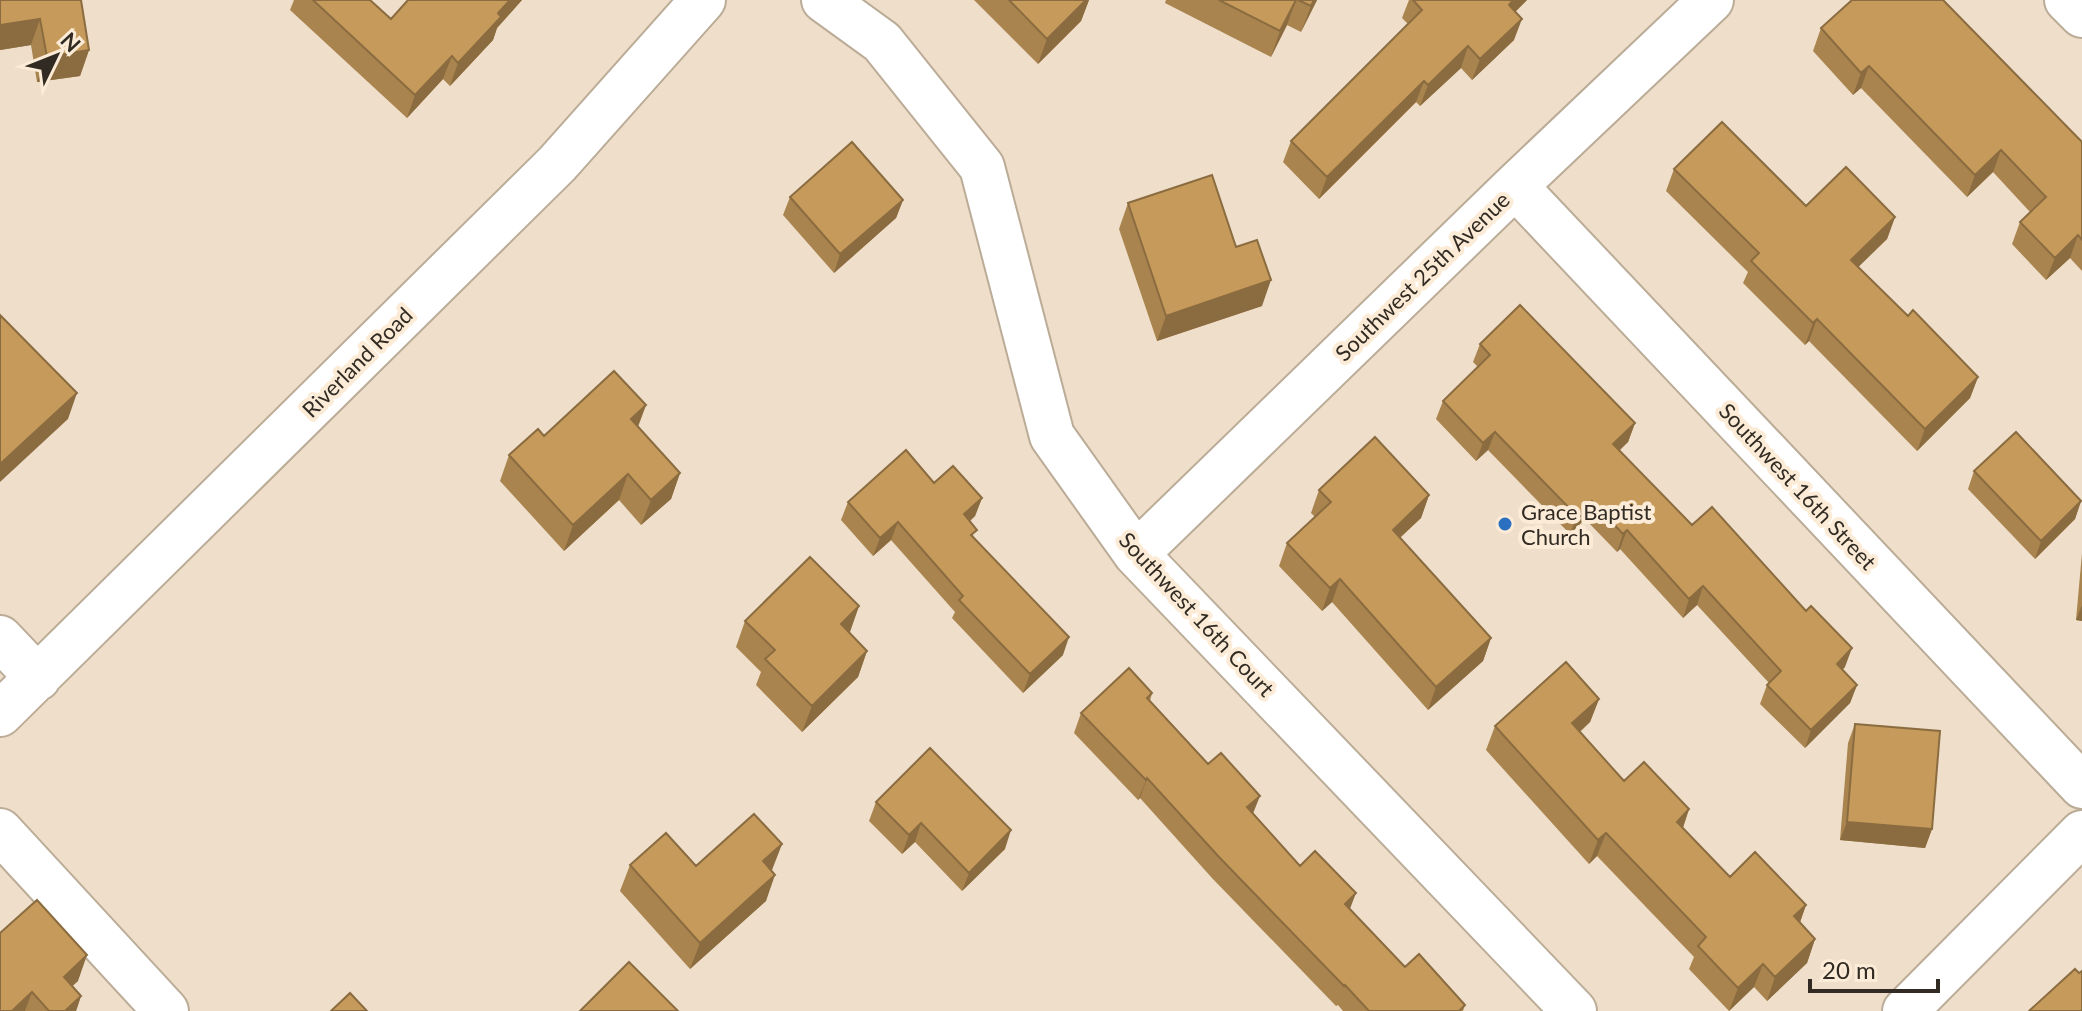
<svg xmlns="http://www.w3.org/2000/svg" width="2082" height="1011" font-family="Lato,sans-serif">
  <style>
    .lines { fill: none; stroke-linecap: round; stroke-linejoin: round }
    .minor-casing { stroke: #bbac98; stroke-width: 48 }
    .minor { stroke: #fff; stroke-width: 44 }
    .wall { fill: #aa844e }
    .shaded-wall { fill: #8b6c40 }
    .building { fill: #c69a5b; stroke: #8b6c40; stroke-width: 2 }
    .poi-dot { fill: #2a6fc0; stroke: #fcecd7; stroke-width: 3 }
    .labels { text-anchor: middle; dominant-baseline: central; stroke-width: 8; stroke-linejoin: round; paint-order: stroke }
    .street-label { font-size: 22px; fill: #312b23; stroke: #fcecd7 }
    .poi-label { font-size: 22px; fill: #312b23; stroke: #fcecd7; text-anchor: start }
  </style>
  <rect width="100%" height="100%" fill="#eedeca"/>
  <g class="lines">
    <g class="minor-casing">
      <path id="minor" d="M 824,0 L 882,42 L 982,167 L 1052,436 L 1136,554 L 1574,1011
        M 2067,0 L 2082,15
        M 1515,186 L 2082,786
        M 1136,554 L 1515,186 L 1711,0
        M 0,638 L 38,678
        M 0,714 L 557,164 L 703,0
        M 0,831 L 166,1011
        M 1905,1011 L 2082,833"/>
    </g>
    <use href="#minor" class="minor"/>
  </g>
  <path class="wall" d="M 0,0 L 81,0 L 89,50 L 80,76 L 37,82 L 31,45 L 0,50 Z
    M 294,0 L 370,0 L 391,19 L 408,0 L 522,0 L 497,28 L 493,40 L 450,86 L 443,79 L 407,118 L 290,10 Z
    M 974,0 L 1089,0 L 1081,21 L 1038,64 Z
    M 1166,0 L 1317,0 L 1301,32 L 1287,25 L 1271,57 L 1165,3 Z
    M 1409,0 L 1527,0 L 1515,12 L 1514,40 L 1472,80 L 1461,68 L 1420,106 L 1416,102 L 1319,199 L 1283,162 L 1291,141 L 1408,24 L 1402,18 Z
    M 1821,28 L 2082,142 L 2082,271 L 2070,258 L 2046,280 L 2012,244 L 2020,222 L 2030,212 L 1993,172 L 1967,197 L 1861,88 L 1853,95 L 1813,51 Z
    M 1674,169 L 1806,206 L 1895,217 L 1887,239 L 1858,267 L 1908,316 L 1978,377 L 1970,398 L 1917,451 L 1809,341 L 1805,345 L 1743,283 L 1748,272 L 1666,191 Z
    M 790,197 L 903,200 L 896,218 L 834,273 L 783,215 Z
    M 1128,203 L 1236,247 L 1262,306 L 1157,341 L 1119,229 Z
    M 1480,344 L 1635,423 L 1628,442 L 1619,450 L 1692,525 L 1845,667 L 1842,670 L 1857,685 L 1850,703 L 1805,748 L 1760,704 L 1767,685 L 1769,683 L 1697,605 L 1683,618 L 1620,549 L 1617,552 L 1585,519 L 1570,534 L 1488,450 L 1476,461 L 1436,419 L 1443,401 L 1478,367 L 1473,362 Z
    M 646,405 L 638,427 L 680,473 L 671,499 L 641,525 L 619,500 L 564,551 L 500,481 L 509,455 L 544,436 Z
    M 1974,471 L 2081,501 L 2075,519 L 2035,559 L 1968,489 Z
    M 934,483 L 982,498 L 975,516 L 970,521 L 974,539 L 1063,655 L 1023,693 L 952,618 L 955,612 L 891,540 L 873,556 L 841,520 L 848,502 Z
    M 1319,490 L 1429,495 L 1421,518 L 1400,538 L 1491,638 L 1483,661 L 1428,710 L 1332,602 L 1322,611 L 1279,566 L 1287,543 L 1315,517 L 1311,513 Z
    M 2082,553 L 2082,621 L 2076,620 Z
    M 859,606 L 849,633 L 867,651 L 858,677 L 802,732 L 756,685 L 761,672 L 736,647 L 745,621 Z
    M 1152,693 L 1150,701 L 1300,866 L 1350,909 L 1405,967 L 1465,1005 L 1463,1011 L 1343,1011 L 1338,1005 L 1336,1006 L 1212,878 L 1140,798 L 1138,800 L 1074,733 L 1081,713 Z
    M 1599,699 L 1590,722 L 1580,732 L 1624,781 L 1689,809 L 1683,828 L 1730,877 L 1806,905 L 1800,922 L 1815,939 L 1807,963 L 1767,1001 L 1754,987 L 1729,1011 L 1689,969 L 1694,957 L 1597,856 L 1589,864 L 1486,750 L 1495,726 Z
    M 1855,724 L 1932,829 L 1925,848 L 1840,840 L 1848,743 Z
    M 876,802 L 1005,849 L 962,891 L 915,842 L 902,854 L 869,821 Z
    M 782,844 L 771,871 L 766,901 L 690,969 L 620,891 L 630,865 L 696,866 Z
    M 0,933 L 78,981 L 72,986 L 81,996 L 76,1011 L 0,1011 Z"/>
  <path class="shaded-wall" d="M 510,0 L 522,0 L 497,28 L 493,40 L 450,86 L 458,63 Z
    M 1086,0 L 1089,0 L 1081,21 L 1038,64 L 1047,39 Z
    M 1296,0 L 1287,25 L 1271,57 L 1280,31 Z
    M 1314,0 L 1317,0 L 1301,32 L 1311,6 Z
    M 1513,0 L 1527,0 L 1501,26 L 1509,5 Z
    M 40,19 L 31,45 L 0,50 L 0,25 Z
    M 1522,19 L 1514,40 L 1472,80 L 1480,59 Z
    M 1468,46 L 1461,68 L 1420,106 L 1428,85 Z
    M 89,50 L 80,76 L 37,82 L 47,57 Z
    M 452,56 L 443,79 L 407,118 L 415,95 Z
    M 1869,66 L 1861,88 L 1853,95 L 1861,73 Z
    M 1424,81 L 1416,102 L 1319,199 L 1327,177 Z
    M 2001,150 L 1993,172 L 1967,197 L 1975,175 Z
    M 903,200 L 896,218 L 834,273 L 840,254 Z
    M 1895,217 L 1887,239 L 1843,282 L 1851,260 Z
    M 2078,235 L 2070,258 L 2046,280 L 2055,258 Z
    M 1271,280 L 1262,306 L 1157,341 L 1166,316 Z
    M 1817,319 L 1809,341 L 1805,345 L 1813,323 Z
    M 1978,377 L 1970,398 L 1917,451 L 1925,429 Z
    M 77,393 L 68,419 L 0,482 L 0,464 Z
    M 646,405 L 636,431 L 631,419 Z
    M 1635,423 L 1628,442 L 1607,463 L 1613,444 Z
    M 1495,432 L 1488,450 L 1476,461 L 1483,443 Z
    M 680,473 L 671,499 L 641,525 L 651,500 Z
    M 628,474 L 619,500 L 564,551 L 573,525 Z
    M 1429,495 L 1421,518 L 1384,552 L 1393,530 Z
    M 982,498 L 975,516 L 957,532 L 964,514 Z
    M 1592,501 L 1585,519 L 1570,534 L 1577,516 Z
    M 2081,501 L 2075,519 L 2035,559 L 2041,541 Z
    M 898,522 L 891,540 L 873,556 L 880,538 Z
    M 1627,530 L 1620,549 L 1617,552 L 1623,534 Z
    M 1340,579 L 1332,602 L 1322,611 L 1330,588 Z
    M 1703,586 L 1697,605 L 1683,618 L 1689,599 Z
    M 2082,605 L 2082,621 L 2076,620 Z
    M 859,606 L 850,632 L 831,650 L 841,624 Z
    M 1069,637 L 1063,655 L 1023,693 L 1030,674 Z
    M 1491,638 L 1483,661 L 1428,710 L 1436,687 Z
    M 1852,648 L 1845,667 L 1830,682 L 1837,664 Z
    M 867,651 L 858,677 L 802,732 L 812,706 Z
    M 1857,685 L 1850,703 L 1805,748 L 1811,730 Z
    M 1599,699 L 1590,722 L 1563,746 L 1572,723 Z
    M 1147,778 L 1140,798 L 1138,800 L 1146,780 Z
    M 1260,796 L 1252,816 L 1247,807 Z
    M 1689,809 L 1681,833 L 1677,822 Z
    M 1847,822 L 1932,829 L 1925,848 L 1840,840 Z
    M 921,823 L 915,842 L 902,854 L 909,835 Z
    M 1011,830 L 1005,849 L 962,891 L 969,873 Z
    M 1606,833 L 1597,856 L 1589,864 L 1598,840 Z
    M 782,844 L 772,870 L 753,887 L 763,861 Z
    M 775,875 L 766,901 L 690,969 L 700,943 Z
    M 1356,893 L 1348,914 L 1345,904 Z
    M 1806,905 L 1798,928 L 1794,916 Z
    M 1815,939 L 1807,963 L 1767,1001 L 1775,977 Z
    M 87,955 L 78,981 L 54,1003 L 64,977 Z
    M 1763,964 L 1754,987 L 1729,1011 L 1738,988 Z
    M 32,992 L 25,1011 L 12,1011 Z
    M 81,996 L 76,1011 L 65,1011 Z"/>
  <path class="building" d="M 0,0 L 81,0 L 89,50 L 47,57 L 40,19 L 0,25 Z
    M 313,0 L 370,0 L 391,19 L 408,0 L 510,0 L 498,13 L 501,17 L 458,63 L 452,56 L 415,95 Z
    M 1009,0 L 1086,0 L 1047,39 Z
    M 1219,0 L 1296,0 L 1280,31 Z
    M 1298,0 L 1314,0 L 1311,6 Z
    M 1413,0 L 1513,0 L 1509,5 L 1522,19 L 1480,59 L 1468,46 L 1428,85 L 1424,81 L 1327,177 L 1291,141 L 1422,10 Z
    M 1852,0 L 1943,0 L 2082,142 L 2082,240 L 2078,235 L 2055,258 L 2020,222 L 2046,197 L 2001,150 L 1975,175 L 1869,66 L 1861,73 L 1821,28 Z
    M 1722,122 L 1806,206 L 1846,167 L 1895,217 L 1851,260 L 1908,316 L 1913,310 L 1978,377 L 1925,429 L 1817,319 L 1813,323 L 1751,261 L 1759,253 L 1674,169 Z
    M 852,142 L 903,200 L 840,254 L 790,197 Z
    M 1212,175 L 1236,247 L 1257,240 L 1271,280 L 1166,316 L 1128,203 Z
    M 1520,305 L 1635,423 L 1613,444 L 1692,525 L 1712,507 L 1806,611 L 1811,606 L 1852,648 L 1837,664 L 1857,685 L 1811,730 L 1767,685 L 1781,671 L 1703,586 L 1689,599 L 1627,530 L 1623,534 L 1592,501 L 1577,516 L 1495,432 L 1483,443 L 1443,401 L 1490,355 L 1480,344 Z
    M 0,315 L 77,393 L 0,464 Z
    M 614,371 L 646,405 L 631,419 L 680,473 L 651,500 L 628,474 L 573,525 L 509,455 L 538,429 L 544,436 Z
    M 2016,432 L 2081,501 L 2041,541 L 1974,471 Z
    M 1375,437 L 1429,495 L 1393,530 L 1491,638 L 1436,687 L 1340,579 L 1330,588 L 1287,543 L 1331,502 L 1319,490 Z
    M 906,450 L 934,483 L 953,466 L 982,498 L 964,514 L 977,530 L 971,535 L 1069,637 L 1030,674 L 959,600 L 963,596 L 898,522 L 880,538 L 848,502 Z
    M 810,557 L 859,606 L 841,624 L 867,651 L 812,706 L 765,659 L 775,650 L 745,621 Z
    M 1566,662 L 1599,699 L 1572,723 L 1624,781 L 1644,762 L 1689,809 L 1677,822 L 1730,877 L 1755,852 L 1806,905 L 1794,916 L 1815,939 L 1775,977 L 1763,964 L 1738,988 L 1698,946 L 1706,937 L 1606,833 L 1598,840 L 1495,726 Z
    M 1129,668 L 1152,693 L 1147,698 L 1208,764 L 1221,753 L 1260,796 L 1247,807 L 1300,866 L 1315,851 L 1356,893 L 1345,904 L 1405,967 L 1419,954 L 1465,1005 L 1459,1011 L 1369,1011 L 1345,985 L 1344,986 L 1219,857 L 1147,778 L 1146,780 L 1081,713 Z
    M 1855,724 L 1940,731 L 1932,829 L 1847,822 Z
    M 930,748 L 1011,830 L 969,873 L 921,823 L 909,835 L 876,802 Z
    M 754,814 L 782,844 L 763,861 L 775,875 L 700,943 L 630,865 L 666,833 L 696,866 Z
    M 37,900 L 87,955 L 64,977 L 81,996 L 65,1011 L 49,1011 L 32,992 L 12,1011 L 0,1011 L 0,933 Z
    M 629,962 L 678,1011 L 580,1011 Z
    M 2075,969 L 2079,973 L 2082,971 L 2082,1011 L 2029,1011 Z
    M 350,993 L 367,1011 L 331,1011 Z"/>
  <circle class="poi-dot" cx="1505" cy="524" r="8"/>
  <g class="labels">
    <g class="street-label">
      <text transform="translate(1422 276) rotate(-44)">Southwest 25th Avenue</text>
      <text transform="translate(357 362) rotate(-45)">Riverland Road</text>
      <text transform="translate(1798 486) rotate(47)">Southwest 16th Street</text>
      <text transform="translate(1197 614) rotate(47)">Southwest 16th Court</text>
    </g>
    <g class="poi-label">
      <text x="1521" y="511">Grace Baptist<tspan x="1521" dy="25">Church</tspan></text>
    </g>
  </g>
  <g transform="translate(56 56) rotate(47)" stroke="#fcecd7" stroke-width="6" paint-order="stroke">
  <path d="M0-6L14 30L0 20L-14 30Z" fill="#312b23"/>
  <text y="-12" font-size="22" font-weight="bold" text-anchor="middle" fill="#312b23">N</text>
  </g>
  <path d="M1810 979v12h128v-12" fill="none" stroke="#312b23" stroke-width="4"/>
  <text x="1822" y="979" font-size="24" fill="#312b23" stroke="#fcecd7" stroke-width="6" paint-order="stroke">20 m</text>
</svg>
